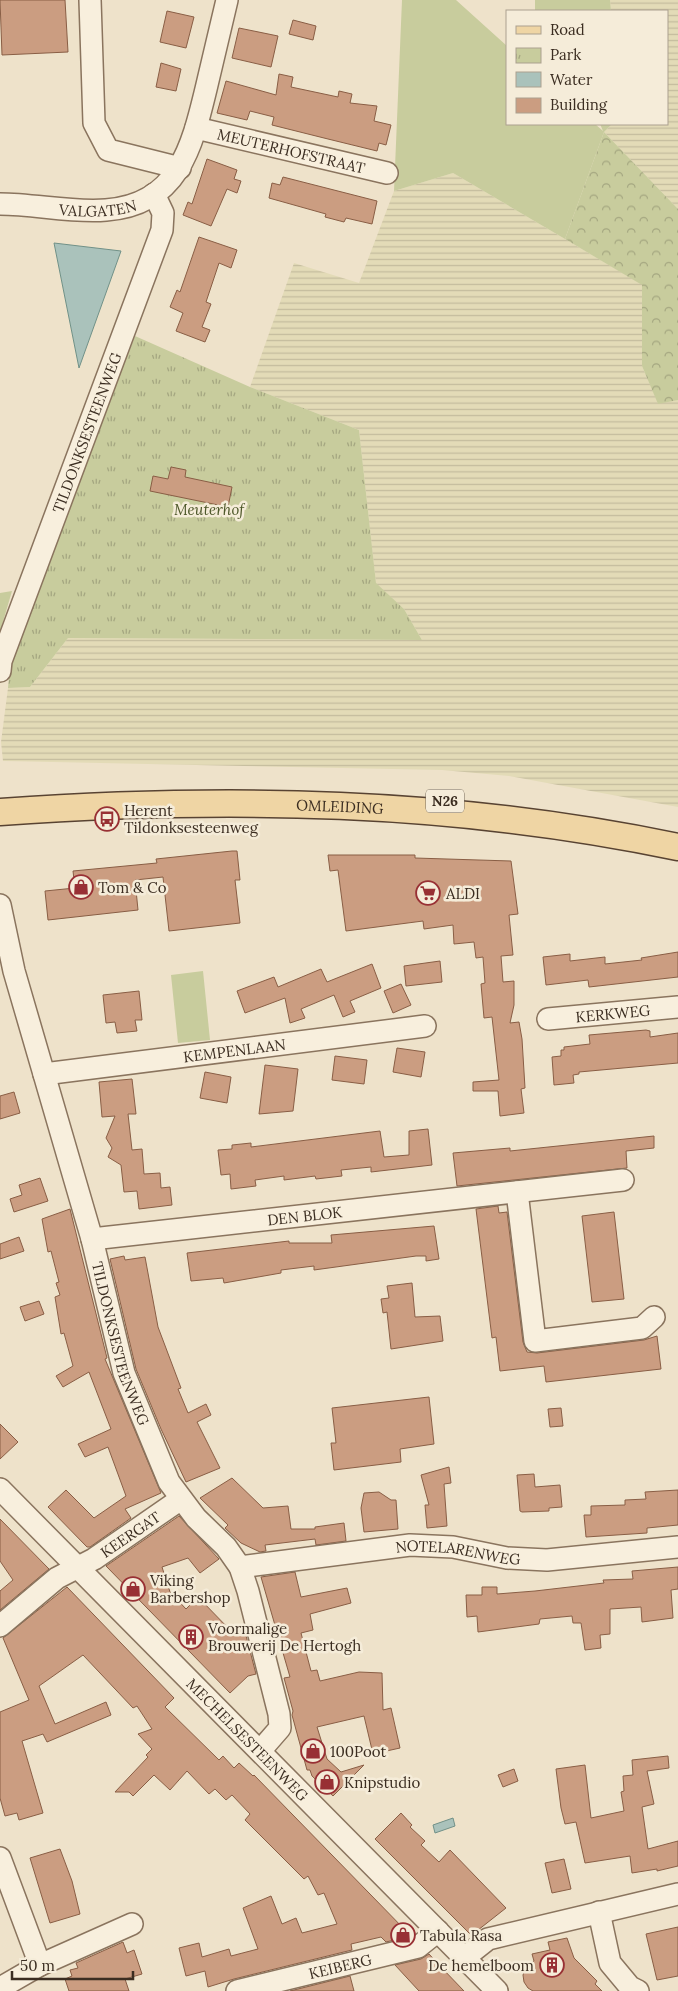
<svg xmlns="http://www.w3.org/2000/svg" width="678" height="1991" font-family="Lora,serif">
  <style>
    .farmland { fill: url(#farmland-rules) }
    .grass { fill: #c8cc9d }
    .forest { fill: url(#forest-crowns) }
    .park { fill: url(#park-tufts) }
    .water { fill: #aac2bb; stroke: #719188 }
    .building { fill: #cb9d81; stroke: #895e45 }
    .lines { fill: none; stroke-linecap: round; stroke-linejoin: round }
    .minor-casing { stroke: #8a745e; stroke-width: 24 }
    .major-casing { stroke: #584332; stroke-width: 29 }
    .minor { stroke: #f8efdd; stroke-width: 21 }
    .major { stroke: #efd5a4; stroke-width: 26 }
    .labels { text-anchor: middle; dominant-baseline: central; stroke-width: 5; stroke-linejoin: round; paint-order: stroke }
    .shield { fill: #f5ecd9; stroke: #736658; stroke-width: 1 }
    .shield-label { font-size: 14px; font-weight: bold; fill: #3b2d21 }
    .street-label { font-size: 15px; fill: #3b2d21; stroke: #f5ecd9 }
    .park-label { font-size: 15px; font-style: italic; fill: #4d5729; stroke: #f5ecd9 }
    .poi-label { font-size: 15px; fill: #3b2d21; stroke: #f5ecd9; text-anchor: start }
  </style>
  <defs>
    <pattern id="farmland-rules" width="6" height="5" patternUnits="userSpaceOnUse" patternTransform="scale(1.25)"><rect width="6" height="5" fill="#e3dbb7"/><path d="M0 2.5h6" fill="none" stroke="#c4bc9d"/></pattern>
    <pattern id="forest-crowns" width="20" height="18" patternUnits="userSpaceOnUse" patternTransform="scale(1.25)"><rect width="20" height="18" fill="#c8cc9d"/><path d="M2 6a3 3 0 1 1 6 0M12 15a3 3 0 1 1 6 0" fill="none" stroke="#a4a680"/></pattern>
    <pattern id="park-tufts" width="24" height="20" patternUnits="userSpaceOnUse" patternTransform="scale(1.25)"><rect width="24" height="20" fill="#c8cc9d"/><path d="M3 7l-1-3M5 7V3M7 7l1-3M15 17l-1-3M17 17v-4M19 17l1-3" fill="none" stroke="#a4a680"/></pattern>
  </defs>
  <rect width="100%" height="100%" fill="#eee2ca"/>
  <path class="farmland" d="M 610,0 L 678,0 L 678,209 L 604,132 L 612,124 L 667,124 L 667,11 L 611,11 Z
    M 453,173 L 643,285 L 642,366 L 658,403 L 678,400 L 678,807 L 509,776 L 442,770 L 3,761 L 1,742 L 8,688 L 30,687 L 68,638 L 422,640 L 404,609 L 376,584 L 359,430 L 250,387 L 294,263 L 359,283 L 394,191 Z"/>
  <path class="grass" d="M 402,0 L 456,0 L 507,46 L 507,124 L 595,124 L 603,131 L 600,124 L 612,124 L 604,132 L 565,239 L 453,173 L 394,191 Z
    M 535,0 L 610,0 L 611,11 L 535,11 Z
    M 12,591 L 0,632 L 0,593 Z
    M 203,971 L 210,1040 L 178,1043 L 171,975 Z"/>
  <path class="forest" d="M 604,132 L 678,209 L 678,400 L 658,404 L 642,366 L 642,285 L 565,239 Z"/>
  <path class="park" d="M 135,336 L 250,387 L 359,430 L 376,583 L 404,609 L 422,640 L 68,638 L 30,687 L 8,688 L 11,654 Z"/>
  <path class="water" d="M 54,243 L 121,251 L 79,368 Z
    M 453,1818 L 455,1826 L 435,1833 L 433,1825 Z"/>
  <path class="building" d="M 0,0 L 65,0 L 68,52 L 2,55 Z
    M 167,11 L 194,17 L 186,48 L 160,42 Z
    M 293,20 L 316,26 L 313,40 L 289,34 Z
    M 239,28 L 278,36 L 271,67 L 232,58 Z
    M 161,63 L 181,69 L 176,91 L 156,87 Z
    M 279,74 L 293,77 L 291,87 L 338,97 L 339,91 L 352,94 L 350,103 L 377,106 L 374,121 L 391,125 L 386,145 L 379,143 L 377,151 L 328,139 L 272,125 L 274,117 L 250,111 L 247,120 L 217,113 L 226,81 L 276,95 Z
    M 207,159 L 237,170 L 234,179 L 241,181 L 237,193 L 227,189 L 211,226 L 183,215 L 188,202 L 192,204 Z
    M 283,177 L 377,201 L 372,224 L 346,218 L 344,222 L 325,217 L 326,214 L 269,198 L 272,183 L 280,185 Z
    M 199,237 L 237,250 L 231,268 L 219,263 L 206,302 L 211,304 L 202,327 L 210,330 L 205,342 L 176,331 L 183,313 L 170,307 L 177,290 L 180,292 Z
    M 171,467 L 186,470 L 185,477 L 232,487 L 228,507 L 150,491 L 153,476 L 168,479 Z
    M 232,851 L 237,851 L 240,880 L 235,880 L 240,923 L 169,931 L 163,877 L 135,880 L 138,910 L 48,920 L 45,891 L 75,888 L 73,871 L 157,863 L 156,859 Z
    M 328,855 L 415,855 L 415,858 L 511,861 L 518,914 L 509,915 L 513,955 L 501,956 L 503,982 L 514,981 L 514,1005 L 510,1023 L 519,1022 L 522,1039 L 525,1088 L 521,1089 L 524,1113 L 500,1116 L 498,1091 L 473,1091 L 473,1082 L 499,1080 L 492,1017 L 484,1018 L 481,984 L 485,983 L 483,957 L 476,958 L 474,942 L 454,944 L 453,925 L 424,929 L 423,921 L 346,931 L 338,870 L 330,871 Z
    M 678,952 L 678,977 L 589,987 L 588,980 L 546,985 L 543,957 L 570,954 L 570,961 L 605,957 L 605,964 L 642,960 L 641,958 Z
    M 440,961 L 442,982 L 406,986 L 404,966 Z
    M 372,964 L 381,988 L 350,1001 L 355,1012 L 343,1017 L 334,995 L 301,1009 L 305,1018 L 290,1023 L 285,998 L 245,1013 L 237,991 L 274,977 L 278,987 L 321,969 L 327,982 Z
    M 401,984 L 411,1005 L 393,1013 L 384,991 Z
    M 139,991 L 142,1020 L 135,1020 L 137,1031 L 117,1033 L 115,1022 L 106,1023 L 103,995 Z
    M 646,1030 L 650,1031 L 650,1037 L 678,1033 L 678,1063 L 579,1072 L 579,1074 L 573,1075 L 574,1083 L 554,1085 L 552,1057 L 561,1056 L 561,1050 L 564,1050 L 564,1047 L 590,1044 L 589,1035 Z
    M 397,1048 L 425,1052 L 421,1077 L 393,1072 Z
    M 335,1056 L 367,1060 L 364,1084 L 332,1080 Z
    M 265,1065 L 298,1069 L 293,1111 L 259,1114 Z
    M 205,1072 L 231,1077 L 227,1103 L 200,1098 Z
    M 132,1079 L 136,1114 L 128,1114 L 132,1150 L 142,1149 L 144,1174 L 160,1173 L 161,1188 L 170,1187 L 172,1205 L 139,1209 L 137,1191 L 124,1192 L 121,1165 L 108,1157 L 112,1148 L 106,1138 L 115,1116 L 102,1117 L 99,1082 Z
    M 14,1092 L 20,1113 L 0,1119 L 0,1096 Z
    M 428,1129 L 432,1165 L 371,1172 L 371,1167 L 341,1170 L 342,1176 L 316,1179 L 315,1176 L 284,1180 L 284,1176 L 255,1180 L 256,1186 L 231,1189 L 230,1174 L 221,1175 L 218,1150 L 232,1149 L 232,1145 L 251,1143 L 251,1147 L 380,1131 L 384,1157 L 409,1155 L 409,1131 Z
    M 654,1136 L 654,1148 L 626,1151 L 627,1168 L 457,1186 L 453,1153 L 510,1148 L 510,1151 Z
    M 40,1178 L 48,1201 L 14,1212 L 10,1199 L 22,1195 L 19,1185 Z
    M 498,1206 L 499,1213 L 507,1212 L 523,1342 L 527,1352 L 537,1353 L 644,1340 L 657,1336 L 661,1369 L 546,1382 L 544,1366 L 500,1371 L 496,1337 L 492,1338 L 476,1209 Z
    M 70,1209 L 107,1358 L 105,1359 L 161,1493 L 125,1509 L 131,1518 L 90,1547 L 87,1547 L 48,1507 L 66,1490 L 94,1518 L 126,1496 L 108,1447 L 85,1457 L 78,1444 L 111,1429 L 89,1372 L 63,1387 L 56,1376 L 73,1366 L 64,1333 L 61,1334 L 55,1297 L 60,1295 L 56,1283 L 59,1282 L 51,1251 L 48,1252 L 42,1219 Z
    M 614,1212 L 624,1299 L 592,1302 L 582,1216 Z
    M 434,1226 L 439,1259 L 426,1261 L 426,1256 L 416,1256 L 314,1270 L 314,1266 L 281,1270 L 281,1273 L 224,1283 L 223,1278 L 191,1281 L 187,1253 L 289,1241 L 289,1243 L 332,1243 L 331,1235 Z
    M 19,1237 L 24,1251 L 0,1259 L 0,1244 Z
    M 124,1256 L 125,1260 L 145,1257 L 158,1327 L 181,1388 L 178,1389 L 188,1413 L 206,1404 L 211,1415 L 197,1422 L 220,1468 L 186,1482 L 161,1429 L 136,1369 L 110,1259 Z
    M 412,1283 L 415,1317 L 440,1316 L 443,1341 L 391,1349 L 387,1312 L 383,1313 L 381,1299 L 389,1298 L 387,1286 Z
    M 39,1301 L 44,1314 L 25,1321 L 20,1307 Z
    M 429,1397 L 434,1444 L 400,1449 L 401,1462 L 334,1470 L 331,1443 L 336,1443 L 332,1408 Z
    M 561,1408 L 563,1426 L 550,1427 L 548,1409 Z
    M 0,1424 L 18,1442 L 0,1459 Z
    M 449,1467 L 451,1483 L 444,1484 L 447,1526 L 427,1528 L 425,1505 L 429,1505 L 421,1475 Z
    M 534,1474 L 535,1487 L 560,1485 L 562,1507 L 549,1508 L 549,1511 L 522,1512 L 520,1511 L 517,1475 Z
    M 232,1478 L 263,1508 L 288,1506 L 291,1529 L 315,1529 L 315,1527 L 344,1523 L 346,1541 L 316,1545 L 315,1539 L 265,1545 L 266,1551 L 260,1552 L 241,1543 L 225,1528 L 228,1525 L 200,1498 Z
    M 678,1490 L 678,1525 L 647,1528 L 647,1533 L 586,1537 L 584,1515 L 591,1515 L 591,1506 L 625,1505 L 625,1500 L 646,1499 L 645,1492 Z
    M 379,1492 L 391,1500 L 396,1500 L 398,1529 L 364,1532 L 361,1508 L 364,1493 Z
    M 179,1516 L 219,1559 L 200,1573 L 188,1558 L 162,1567 L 170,1592 L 186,1609 L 198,1597 L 232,1632 L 244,1628 L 256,1674 L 248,1676 L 230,1693 L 106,1566 Z
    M 0,1519 L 49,1569 L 0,1610 L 0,1591 L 13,1580 L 0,1561 Z
    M 678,1567 L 678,1589 L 671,1590 L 673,1618 L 642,1622 L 641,1607 L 610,1609 L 610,1634 L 600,1635 L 601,1648 L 585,1650 L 581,1623 L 573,1623 L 572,1616 L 540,1619 L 539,1624 L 478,1632 L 477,1616 L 467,1617 L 466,1595 L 482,1595 L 482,1587 L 497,1587 L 497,1594 L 535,1591 L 604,1583 L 603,1580 L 633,1579 L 632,1571 Z
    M 295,1572 L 301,1597 L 347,1588 L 351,1603 L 310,1614 L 313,1630 L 301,1633 L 311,1671 L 317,1670 L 320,1681 L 359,1672 L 382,1673 L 383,1710 L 391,1708 L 400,1748 L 373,1754 L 364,1716 L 317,1727 L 327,1759 L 341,1772 L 364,1765 L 333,1796 L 312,1776 L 310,1770 L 307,1770 L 292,1715 L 293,1711 L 284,1678 L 290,1677 L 261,1577 Z
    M 67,1587 L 174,1698 L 165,1707 L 219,1760 L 223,1756 L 234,1768 L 239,1763 L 253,1776 L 254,1775 L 408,1933 L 407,1937 L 386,1942 L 381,1937 L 351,1944 L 352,1950 L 234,1979 L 208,1987 L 205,1971 L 186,1976 L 179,1948 L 199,1943 L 202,1957 L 229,1949 L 231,1956 L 258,1949 L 243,1908 L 271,1896 L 282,1924 L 296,1918 L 302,1933 L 337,1924 L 324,1893 L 318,1895 L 308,1876 L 304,1879 L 245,1820 L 250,1814 L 232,1795 L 226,1800 L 215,1789 L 209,1794 L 187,1771 L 170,1790 L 154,1775 L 133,1796 L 129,1792 L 115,1792 L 148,1757 L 146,1755 L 152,1749 L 138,1734 L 152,1729 L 137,1706 L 133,1708 L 83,1655 L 39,1686 L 55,1724 L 106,1702 L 111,1715 L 47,1742 L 43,1734 L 22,1741 L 43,1813 L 19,1820 L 17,1813 L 5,1816 L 0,1798 L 0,1712 L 29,1700 L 3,1638 Z
    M 668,1756 L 669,1768 L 647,1771 L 654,1804 L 642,1807 L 648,1849 L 678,1841 L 678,1866 L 657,1871 L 657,1869 L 632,1873 L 630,1856 L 585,1863 L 576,1822 L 565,1824 L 561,1808 L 556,1769 L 585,1765 L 591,1818 L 624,1811 L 621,1792 L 624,1791 L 623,1776 L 633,1775 L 632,1760 Z
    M 514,1769 L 518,1781 L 503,1787 L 498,1775 Z
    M 401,1813 L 412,1825 L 410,1827 L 425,1841 L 421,1845 L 439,1862 L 450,1850 L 506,1908 L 473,1934 L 469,1933 L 375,1839 Z
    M 60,1849 L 72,1881 L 80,1914 L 50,1923 L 30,1858 Z
    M 564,1859 L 571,1889 L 552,1893 L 545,1863 Z
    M 678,1927 L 678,1976 L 657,1980 L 646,1934 Z
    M 567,1938 L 574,1958 L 597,1981 L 595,1984 L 602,1991 L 533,1991 L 528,1988 L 524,1982 L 523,1975 L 526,1967 L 534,1961 L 532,1954 L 550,1950 L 548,1942 Z
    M 123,1942 L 127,1953 L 134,1950 L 142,1974 L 125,1979 L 129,1991 L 69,1991 L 65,1979 L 72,1976 L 70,1970 L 78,1968 L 76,1963 Z
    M 429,1954 L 441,1967 L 464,1991 L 419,1991 L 395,1965 L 421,1959 Z
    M 350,1976 L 354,1991 L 290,1991 Z"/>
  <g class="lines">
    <g class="minor-casing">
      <g id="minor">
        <path d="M 90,0 L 94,123 L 108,150 L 180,168"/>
        <path id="s1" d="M 196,128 L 387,173"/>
        <path id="s2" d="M 0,204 C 35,204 71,213 106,210 C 178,205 192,147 206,89 C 213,59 220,30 227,0"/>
        <path id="s3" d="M 0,671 L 1,661 L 162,230 L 163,213 L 154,194"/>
        <path id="s4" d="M 0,905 L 14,971 L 92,1239 L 124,1373 L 169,1482 L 196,1518 L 226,1547 L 240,1567 L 248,1591 L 279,1714 L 280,1728 L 260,1751"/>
        <path id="s5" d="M 548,1019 L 678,1007"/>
        <path id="s6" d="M 44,1074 L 425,1026"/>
        <path d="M 517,1192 L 535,1341 L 642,1328 L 654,1317"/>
        <path id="s7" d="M 92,1239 L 623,1180"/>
        <path id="s8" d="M 0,1489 L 497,1991"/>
        <path id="s9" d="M 240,1567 L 410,1545 L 453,1547 L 507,1558 L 547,1560 L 678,1547"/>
        <path id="s10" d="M 0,1626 L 57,1578 L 94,1559 L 181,1499"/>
        <path d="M 0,1858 L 40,1965 L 0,1988"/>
        <path d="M 599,1912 L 610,1963 L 630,1987 L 638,1991"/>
        <path d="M 464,1958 L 488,1939 L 678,1894"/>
        <path d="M 40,1965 L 132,1924"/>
        <path id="s11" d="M 237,1991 L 418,1947 L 438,1931"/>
      </g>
    </g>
    <g class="major-casing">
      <g id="major">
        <path id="s12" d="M 0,812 C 228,796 453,800 678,847"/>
      </g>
    </g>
    <use href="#minor" class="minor"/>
    <use href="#major" class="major"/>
  </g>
  <defs>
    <g id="bus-ring" transform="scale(1.25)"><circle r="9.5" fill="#f5ecd9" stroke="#983034" stroke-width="1.5"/><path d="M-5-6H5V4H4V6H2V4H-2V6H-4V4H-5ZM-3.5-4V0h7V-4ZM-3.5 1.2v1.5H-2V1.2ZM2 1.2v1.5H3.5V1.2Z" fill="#983034"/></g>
    <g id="shop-ring" transform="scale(1.25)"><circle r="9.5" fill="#f5ecd9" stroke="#983034" stroke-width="1.5"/><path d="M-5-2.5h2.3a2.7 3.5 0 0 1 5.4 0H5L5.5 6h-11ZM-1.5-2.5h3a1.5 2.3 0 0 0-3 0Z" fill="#983034"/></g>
    <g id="supermarket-ring" transform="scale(1.25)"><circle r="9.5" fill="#f5ecd9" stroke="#983034" stroke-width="1.5"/><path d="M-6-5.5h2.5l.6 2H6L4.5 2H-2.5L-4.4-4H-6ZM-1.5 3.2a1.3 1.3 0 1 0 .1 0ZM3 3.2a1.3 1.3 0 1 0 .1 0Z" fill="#983034"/></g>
    <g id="building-ring" transform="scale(1.25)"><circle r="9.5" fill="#f5ecd9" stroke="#983034" stroke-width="1.5"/><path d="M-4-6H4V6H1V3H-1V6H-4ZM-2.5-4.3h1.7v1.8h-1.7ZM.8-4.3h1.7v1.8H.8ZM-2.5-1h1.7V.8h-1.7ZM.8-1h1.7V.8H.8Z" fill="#983034"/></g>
  </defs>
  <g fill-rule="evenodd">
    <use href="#bus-ring" x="107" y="819"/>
    <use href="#shop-ring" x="81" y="887"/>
    <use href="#supermarket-ring" x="428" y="893"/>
    <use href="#shop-ring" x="133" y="1589"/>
    <use href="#building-ring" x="191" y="1637"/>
    <use href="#shop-ring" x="313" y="1751"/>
    <use href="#shop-ring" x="327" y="1782"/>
    <use href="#shop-ring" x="403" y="1935"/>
    <use href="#building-ring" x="552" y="1965"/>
  </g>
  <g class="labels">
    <rect class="shield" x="426" y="789.5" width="38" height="23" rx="4"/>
    <g class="shield-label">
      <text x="445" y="801">N26</text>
    </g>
    <g class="street-label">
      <text stroke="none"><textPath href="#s1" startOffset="98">MEUTERHOFSTRAAT</textPath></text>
      <text stroke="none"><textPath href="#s2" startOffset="98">VALGATEN</textPath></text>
      <text stroke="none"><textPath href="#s3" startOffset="254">TILDONKSESTEENWEG</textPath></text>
      <text stroke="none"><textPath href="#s12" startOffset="340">OMLEIDING</textPath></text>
      <text stroke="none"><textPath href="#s5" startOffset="65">KERKWEG</textPath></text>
      <text stroke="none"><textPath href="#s6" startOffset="192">KEMPENLAAN</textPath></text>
      <text stroke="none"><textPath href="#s7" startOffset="214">DEN BLOK</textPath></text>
      <text stroke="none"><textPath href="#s4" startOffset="455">TILDONKSESTEENWEG</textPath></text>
      <text stroke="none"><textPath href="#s10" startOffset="160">KEERGAT</textPath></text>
      <text stroke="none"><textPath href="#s9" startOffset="220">NOTELARENWEG</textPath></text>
      <text stroke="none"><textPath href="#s8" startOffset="352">MECHELSESTEENWEG</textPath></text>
      <text stroke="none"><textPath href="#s11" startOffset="106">KEIBERG</textPath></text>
    </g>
    <g class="park-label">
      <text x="209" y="509">Meuterhof</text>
    </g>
    <g class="poi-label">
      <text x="124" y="810">Herent<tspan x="124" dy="17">Tildonksesteenweg</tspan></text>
      <text x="98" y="887">Tom &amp; Co</text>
      <text x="446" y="893">ALDI</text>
      <text x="150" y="1580">Viking<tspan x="150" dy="17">Barbershop</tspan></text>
      <text x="208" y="1628">Voormalige<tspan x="208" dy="17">Brouwerij De Hertogh</tspan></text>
      <text x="330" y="1751">100Poot</text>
      <text x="344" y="1782">Knipstudio</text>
      <text x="420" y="1935">Tabula Rasa</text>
      <text x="534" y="1965" text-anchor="end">De hemelboom</text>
    </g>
  </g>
  <rect x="506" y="10" width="162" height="115" fill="#f5ecd9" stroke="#aba08f"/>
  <rect x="516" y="26" width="25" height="8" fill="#efd5a4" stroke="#aba08f"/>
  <text x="550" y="35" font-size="15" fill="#3b2d21">Road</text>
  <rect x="516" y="48" width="25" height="15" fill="url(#park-tufts)" stroke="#aba08f"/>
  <text x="550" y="60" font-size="15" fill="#3b2d21">Park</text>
  <rect x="516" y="72" width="25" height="15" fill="#aac2bb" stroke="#aba08f"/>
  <text x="550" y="85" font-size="15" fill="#3b2d21">Water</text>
  <rect x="516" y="98" width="25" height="15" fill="#cb9d81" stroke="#aba08f"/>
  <text x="550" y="110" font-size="15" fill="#3b2d21">Building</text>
  <path d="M12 1971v8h121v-8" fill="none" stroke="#3b2d21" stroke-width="2.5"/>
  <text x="20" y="1971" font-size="15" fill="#3b2d21" stroke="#f5ecd9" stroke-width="4" paint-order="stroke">50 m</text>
</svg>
